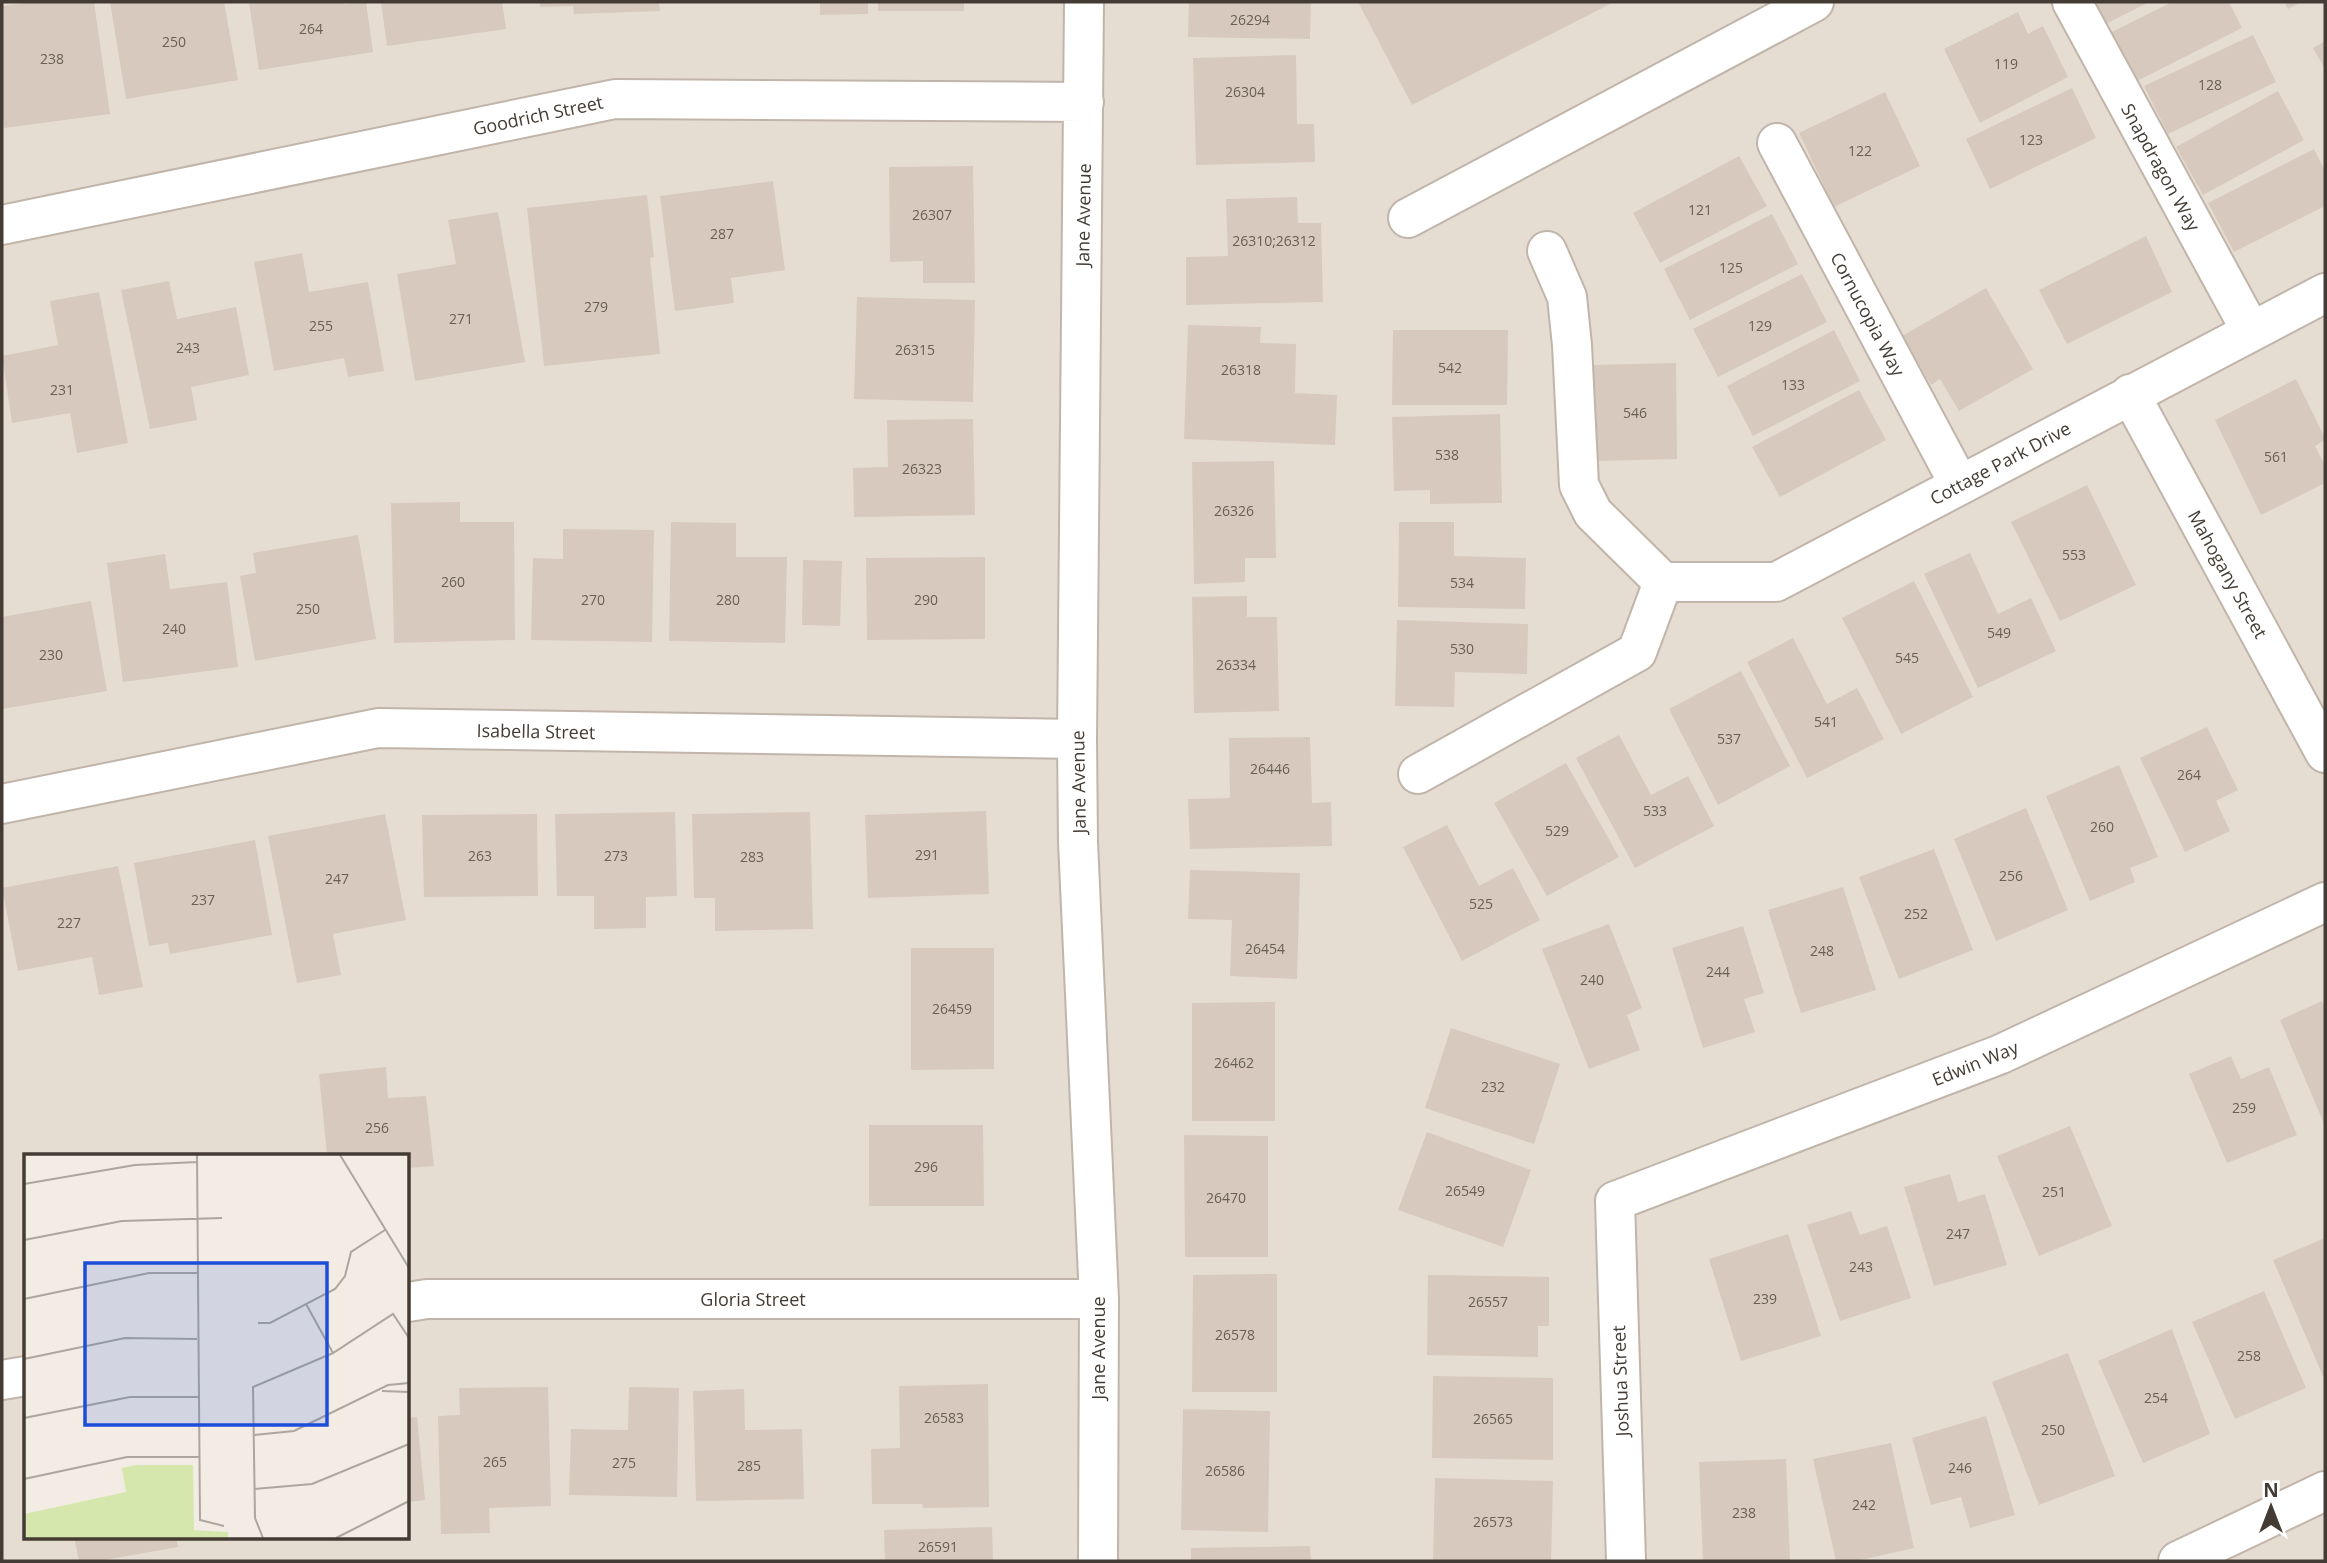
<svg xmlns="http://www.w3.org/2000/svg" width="2327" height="1563" font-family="'Open Sans',sans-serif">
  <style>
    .residential { fill: #e6ddd2; fill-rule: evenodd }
    .building { fill: #d7c9bd }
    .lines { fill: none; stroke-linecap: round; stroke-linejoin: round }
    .minor-casing { stroke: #c1b5aa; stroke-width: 42 }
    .minor { stroke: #fff; stroke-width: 38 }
    .labels { text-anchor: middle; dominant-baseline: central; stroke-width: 5; stroke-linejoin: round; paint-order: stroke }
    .number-label { font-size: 14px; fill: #695f56 }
    .street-label { font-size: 18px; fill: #443c34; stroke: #fff }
    .inset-road { fill: none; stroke: #aca69e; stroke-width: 2 }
    .view { fill: #1d4ed8; fill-opacity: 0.15; stroke: #1d4ed8; stroke-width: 3.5 }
    .inset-edge { fill: none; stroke: #443c34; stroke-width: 3.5 }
  </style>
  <rect width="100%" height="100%" fill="#f2ece4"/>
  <path class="residential" d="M 2,2 L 2325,2 L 2325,1561 L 2,1561 ZM 26,1155 L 408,1155 L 408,1537 L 26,1537 Z"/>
  <path class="building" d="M 33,2 L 94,2 L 110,114 L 4,128 L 2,109 L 2,6 Z
    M 110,2 L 224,2 L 238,80 L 126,99 Z
    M 249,2 L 344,2 L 344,4 L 366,2 L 373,52 L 259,70 Z
    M 381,2 L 502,2 L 506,29 L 387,46 Z
    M 540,2 L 659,2 L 660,11 L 574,14 L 573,6 L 540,7 Z
    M 820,2 L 868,2 L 868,14 L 820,15 Z
    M 878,2 L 964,2 L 964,11 L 878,11 Z
    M 1189,2 L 1311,2 L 1310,39 L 1188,37 Z
    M 1358,2 L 1614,2 L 1412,105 Z
    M 2092,2 L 2149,2 L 2104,25 Z
    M 2172,2 L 2229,2 L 2242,28 L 2135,82 L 2110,33 Z
    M 2284,2 L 2302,2 L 2288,9 Z
    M 2018,12 L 2028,34 L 2043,26 L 2068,77 L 1980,123 L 1944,49 Z
    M 2253,35 L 2276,82 L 2168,134 L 2144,86 Z
    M 2325,41 L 2325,69 L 2313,48 Z
    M 1296,55 L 1297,124 L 1314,124 L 1315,162 L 1196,165 L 1193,58 Z
    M 2072,88 L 2096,138 L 1990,189 L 1966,139 Z
    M 2278,91 L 2304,140 L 2203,195 L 2176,147 Z
    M 1885,92 L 1920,166 L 1834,207 L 1799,133 Z
    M 2314,149 L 2325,171 L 2325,206 L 2234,252 L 2208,203 Z
    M 1739,156 L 1767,206 L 1660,263 L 1633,213 Z
    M 973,166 L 975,283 L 923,283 L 923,261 L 890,262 L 889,167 Z
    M 773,181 L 785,270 L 731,278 L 734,303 L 675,311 L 660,196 Z
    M 647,195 L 654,257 L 650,258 L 660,354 L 544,366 L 527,208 Z
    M 1297,197 L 1298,223 L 1321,223 L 1323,302 L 1186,305 L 1186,257 L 1228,256 L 1226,199 Z
    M 498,212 L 525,362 L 415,381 L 397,274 L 456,264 L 448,220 Z
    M 1772,214 L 1798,264 L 1690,320 L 1664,269 Z
    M 2146,236 L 2172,292 L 2067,344 L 2039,290 Z
    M 302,253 L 309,292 L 368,282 L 384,371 L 348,377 L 344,358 L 274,371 L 254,262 Z
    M 1802,274 L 1827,322 L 1718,377 L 1693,329 Z
    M 169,281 L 177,319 L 236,307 L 249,375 L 191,387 L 197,420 L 150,429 L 121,290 Z
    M 1986,288 L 2033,369 L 1959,411 L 1940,379 L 1931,385 L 1902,336 Z
    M 99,292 L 128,443 L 77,453 L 70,413 L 12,423 L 2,356 L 58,345 L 50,301 Z
    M 857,297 L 975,300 L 973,402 L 854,399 Z
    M 1188,325 L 1261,327 L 1260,343 L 1296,344 L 1295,393 L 1337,395 L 1335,445 L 1184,439 Z
    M 1393,330 L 1508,330 L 1507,405 L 1392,405 Z
    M 1834,330 L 1860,381 L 1753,436 L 1727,386 Z
    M 1676,363 L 1677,459 L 1594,461 L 1592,365 Z
    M 2296,379 L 2325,438 L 2325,440 L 2315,446 L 2325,465 L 2325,483 L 2261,515 L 2215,420 Z
    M 1859,390 L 1886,440 L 1780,497 L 1752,447 Z
    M 1500,414 L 1502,503 L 1430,504 L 1430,490 L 1394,491 L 1392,417 Z
    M 973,419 L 975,515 L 854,517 L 853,468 L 888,467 L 887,420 Z
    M 1274,461 L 1276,558 L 1245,558 L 1245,582 L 1194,584 L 1192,462 Z
    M 2087,485 L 2136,585 L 2060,621 L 2011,522 Z
    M 460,502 L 460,522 L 514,522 L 515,640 L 394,643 L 391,503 Z
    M 671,522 L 736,523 L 736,557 L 787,557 L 785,643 L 669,641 Z
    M 1399,522 L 1454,522 L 1454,556 L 1526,558 L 1525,609 L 1398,607 Z
    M 563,529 L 654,530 L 652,642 L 531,640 L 533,558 L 563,559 Z
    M 358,535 L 376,639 L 255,661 L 240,576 L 256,573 L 253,553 Z
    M 1970,553 L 1998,614 L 2031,598 L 2056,651 L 1978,688 L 1924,574 Z
    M 165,554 L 170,589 L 227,582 L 238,667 L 123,682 L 107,563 Z
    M 985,557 L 985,639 L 867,640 L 866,558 Z
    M 803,560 L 842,561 L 840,626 L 802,625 Z
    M 1914,581 L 1973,697 L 1901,734 L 1842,618 Z
    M 1247,596 L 1247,617 L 1277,617 L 1279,711 L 1194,713 L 1192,597 Z
    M 91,601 L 107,691 L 2,709 L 2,617 Z
    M 1397,620 L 1528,624 L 1527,674 L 1455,672 L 1454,707 L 1395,706 Z
    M 1793,638 L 1827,704 L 1857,688 L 1884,739 L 1807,778 L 1747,662 Z
    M 1741,671 L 1790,766 L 1718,805 L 1669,709 Z
    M 2207,727 L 2238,790 L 2216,801 L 2230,831 L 2185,852 L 2140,758 Z
    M 1619,735 L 1651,795 L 1688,776 L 1714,826 L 1635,868 L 1576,758 Z
    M 1310,737 L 1312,803 L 1331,802 L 1332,846 L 1190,849 L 1188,799 L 1230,798 L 1229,738 Z
    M 1566,763 L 1619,857 L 1547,896 L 1494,803 Z
    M 2119,765 L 2158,857 L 2130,868 L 2135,882 L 2090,901 L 2046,796 Z
    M 2026,808 L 2068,910 L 1996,941 L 1954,839 Z
    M 986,811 L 989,894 L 868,898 L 865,815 Z
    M 675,812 L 677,896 L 646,897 L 646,928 L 594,929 L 594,896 L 557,896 L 555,814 Z
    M 810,812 L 813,929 L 715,931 L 715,898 L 694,898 L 692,814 Z
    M 385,814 L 406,920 L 333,934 L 341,975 L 297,983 L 268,836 Z
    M 537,814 L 538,896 L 424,897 L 422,815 Z
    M 1447,825 L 1479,886 L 1513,868 L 1540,920 L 1462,961 L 1403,847 Z
    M 255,840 L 272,935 L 170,954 L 168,943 L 149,946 L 134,863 Z
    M 1934,849 L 1973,950 L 1899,979 L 1859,877 Z
    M 118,866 L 143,987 L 99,995 L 92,957 L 18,971 L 2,888 Z
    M 1190,870 L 1300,873 L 1297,979 L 1230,976 L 1232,920 L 1188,919 Z
    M 1843,887 L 1876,990 L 1801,1013 L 1768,910 Z
    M 1609,924 L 1642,1008 L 1627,1015 L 1640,1050 L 1589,1069 L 1542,949 Z
    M 1743,926 L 1764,993 L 1744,999 L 1755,1032 L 1703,1048 L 1672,948 Z
    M 911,948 L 994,948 L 994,1069 L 911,1070 Z
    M 2322,1001 L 2325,1008 L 2325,1126 L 2280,1020 Z
    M 1275,1002 L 1275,1121 L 1192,1121 L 1192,1003 Z
    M 1451,1028 L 1560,1064 L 1534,1144 L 1425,1108 Z
    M 2231,1056 L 2241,1079 L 2269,1067 L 2297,1135 L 2227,1163 L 2189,1074 Z
    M 386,1067 L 388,1098 L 426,1096 L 434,1166 L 408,1168 L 408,1155 L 327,1155 L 319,1074 Z
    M 869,1125 L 983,1125 L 984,1206 L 869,1206 Z
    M 2070,1126 L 2112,1226 L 2039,1256 L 1997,1156 Z
    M 1427,1132 L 1531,1170 L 1503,1247 L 1398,1210 Z
    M 1184,1135 L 1268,1136 L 1268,1257 L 1185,1257 Z
    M 1950,1174 L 1958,1202 L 1985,1194 L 2007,1265 L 1934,1286 L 1904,1187 Z
    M 1851,1211 L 1860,1235 L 1887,1226 L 1911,1298 L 1840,1321 L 1807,1225 Z
    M 1788,1234 L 1821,1336 L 1741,1361 L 1709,1259 Z
    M 2325,1238 L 2325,1381 L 2273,1260 Z
    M 1277,1274 L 1277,1392 L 1192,1392 L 1193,1275 Z
    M 1428,1275 L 1549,1277 L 1549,1326 L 1538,1326 L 1538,1357 L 1427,1355 Z
    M 2264,1291 L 2306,1388 L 2235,1419 L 2192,1322 Z
    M 2172,1329 L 2210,1434 L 2143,1463 L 2098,1361 Z
    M 2068,1353 L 2115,1476 L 2039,1505 L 1992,1382 Z
    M 1433,1376 L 1553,1378 L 1553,1460 L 1432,1458 Z
    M 988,1384 L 989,1507 L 923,1508 L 922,1504 L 872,1504 L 871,1449 L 900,1448 L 899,1386 Z
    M 548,1387 L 551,1506 L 489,1508 L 490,1533 L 441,1534 L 438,1416 L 460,1415 L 459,1388 Z
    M 629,1387 L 679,1388 L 677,1497 L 569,1495 L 571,1429 L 628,1430 Z
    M 744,1389 L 745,1430 L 802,1429 L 804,1499 L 696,1501 L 693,1391 Z
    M 1183,1409 L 1270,1411 L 1268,1532 L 1181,1530 Z
    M 1986,1416 L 2015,1515 L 1970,1528 L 1961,1497 L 1931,1505 L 1912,1438 Z
    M 417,1417 L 425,1500 L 408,1502 L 408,1418 Z
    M 1891,1443 L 1914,1548 L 1856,1561 L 1836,1561 L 1813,1459 Z
    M 1786,1459 L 1790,1561 L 1703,1561 L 1699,1462 Z
    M 1435,1478 L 1553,1481 L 1551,1561 L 1433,1561 Z
    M 992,1527 L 993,1561 L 885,1561 L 884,1530 Z
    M 74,1537 L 176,1537 L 178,1547 L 99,1561 L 79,1561 Z
    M 1310,1546 L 1311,1561 L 1191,1561 L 1191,1548 Z"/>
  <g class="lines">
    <g class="minor-casing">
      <path id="minor" d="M 1084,2 L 1077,739 L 1078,842 L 1099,1299 L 1098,1561
        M 2072,2 L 2251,331
        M 1777,143 L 1959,484
        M 1408,218 L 1814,2
        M 2,225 L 615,99 L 1084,102
        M 1547,251 L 1567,297 L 1572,345 L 1579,485 L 1593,513 L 1663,582
        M 2130,394 L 2325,753
        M 1663,582 L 1776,582 L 2325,293
        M 1418,774 L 1637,652 L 1663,582
        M 2,804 L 378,728 L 1077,739
        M 408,1302 L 427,1299 L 1099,1299
        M 2,1380 L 26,1376
        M 1626,1561 L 1615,1201 L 2001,1054 L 2325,902
        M 2178,1561 L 2325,1491"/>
    </g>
    <use href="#minor" class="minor"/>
  </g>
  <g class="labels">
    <g class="number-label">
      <text x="1250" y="19">26294</text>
      <text x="311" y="28">264</text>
      <text x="174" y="41">250</text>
      <text x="52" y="58">238</text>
      <text x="2006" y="63">119</text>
      <text x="2210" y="84">128</text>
      <text x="1245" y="91">26304</text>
      <text x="2031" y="139">123</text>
      <text x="1860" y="150">122</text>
      <text x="1700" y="209">121</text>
      <text x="932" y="214">26307</text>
      <text x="722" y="233">287</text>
      <text x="1274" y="240">26310;26312</text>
      <text x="1731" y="267">125</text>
      <text x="596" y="306">279</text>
      <text x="461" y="318">271</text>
      <text x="321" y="325">255</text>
      <text x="1760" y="325">129</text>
      <text x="188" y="347">243</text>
      <text x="915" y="349">26315</text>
      <text x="1450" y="367">542</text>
      <text x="1241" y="369">26318</text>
      <text x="1793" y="384">133</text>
      <text x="62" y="389">231</text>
      <text x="1635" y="412">546</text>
      <text x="1447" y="454">538</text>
      <text x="2276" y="456">561</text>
      <text x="922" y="468">26323</text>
      <text x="1234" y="510">26326</text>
      <text x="2074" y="554">553</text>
      <text x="453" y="581">260</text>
      <text x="1462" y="582">534</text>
      <text x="593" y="599">270</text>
      <text x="728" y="599">280</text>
      <text x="926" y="599">290</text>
      <text x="308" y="608">250</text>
      <text x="174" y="628">240</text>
      <text x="1999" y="632">549</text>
      <text x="1462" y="648">530</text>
      <text x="51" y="654">230</text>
      <text x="1907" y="657">545</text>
      <text x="1236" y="664">26334</text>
      <text x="1826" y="721">541</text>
      <text x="1729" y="738">537</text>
      <text x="1270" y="768">26446</text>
      <text x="2189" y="774">264</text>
      <text x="1655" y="810">533</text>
      <text x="2102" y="826">260</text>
      <text x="1557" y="830">529</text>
      <text x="927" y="854">291</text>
      <text x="480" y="855">263</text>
      <text x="616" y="855">273</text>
      <text x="752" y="856">283</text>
      <text x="2011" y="875">256</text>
      <text x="337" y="878">247</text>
      <text x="203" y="899">237</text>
      <text x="1481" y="903">525</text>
      <text x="1916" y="913">252</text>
      <text x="69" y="922">227</text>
      <text x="1265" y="948">26454</text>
      <text x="1822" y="950">248</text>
      <text x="1718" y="971">244</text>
      <text x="1592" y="979">240</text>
      <text x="952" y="1008">26459</text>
      <text x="1234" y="1062">26462</text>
      <text x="1493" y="1086">232</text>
      <text x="2244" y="1107">259</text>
      <text x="377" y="1127">256</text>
      <text x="926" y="1166">296</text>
      <text x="1465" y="1190">26549</text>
      <text x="2054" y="1191">251</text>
      <text x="1226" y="1197">26470</text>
      <text x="1958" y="1233">247</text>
      <text x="1861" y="1266">243</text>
      <text x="1765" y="1298">239</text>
      <text x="1488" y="1301">26557</text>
      <text x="1235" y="1334">26578</text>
      <text x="2249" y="1355">258</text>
      <text x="2156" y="1397">254</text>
      <text x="944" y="1417">26583</text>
      <text x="1493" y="1418">26565</text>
      <text x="2053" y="1429">250</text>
      <text x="495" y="1461">265</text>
      <text x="624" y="1462">275</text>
      <text x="749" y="1465">285</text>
      <text x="1960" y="1467">246</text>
      <text x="1225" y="1470">26586</text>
      <text x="1864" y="1504">242</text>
      <text x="1744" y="1512">238</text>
      <text x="1493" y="1521">26573</text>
      <text x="938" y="1546">26591</text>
    </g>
    <g class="street-label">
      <text transform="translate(538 115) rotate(-12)">Goodrich Street</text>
      <text transform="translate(2161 167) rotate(61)">Snapdragon Way</text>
      <text transform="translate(1083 215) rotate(-89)">Jane Avenue</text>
      <text transform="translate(1868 314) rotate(62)">Cornucopia Way</text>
      <text transform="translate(2000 463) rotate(-28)">Cottage Park Drive</text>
      <text transform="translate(2228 574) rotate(61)">Mahogany Street</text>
      <text transform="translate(536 731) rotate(1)">Isabella Street</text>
      <text transform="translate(1078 782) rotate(-91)">Jane Avenue</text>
      <text transform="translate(1975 1063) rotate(-22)">Edwin Way</text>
      <text x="753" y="1299">Gloria Street</text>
      <text transform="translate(1098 1348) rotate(-90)">Jane Avenue</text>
      <text transform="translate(1620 1381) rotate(-92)">Joshua Street</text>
    </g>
  </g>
  <g transform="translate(24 1154)">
    <rect width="385" height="385" fill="#f2ece4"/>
    <path d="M 112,311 L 169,311 L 170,376 L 204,378 L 204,384 L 0,384 L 0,360 L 102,338 L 98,314 Z" fill="#d5e7ad"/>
    <path class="inset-road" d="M 173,1 L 176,366 L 200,372M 316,1 L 385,114M 0,30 L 111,11 L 173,8M 0,86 L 98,67 L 198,64M 0,145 L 125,119 L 174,119M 282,150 L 309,199M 234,169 L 246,169 L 311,135 L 321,122 L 327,98 L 361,76M 0,205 L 101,184 L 173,185M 358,237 L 385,238M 0,264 L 106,243 L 175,243M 230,281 L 270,277 L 364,231 L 385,229M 0,325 L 103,303 L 175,303M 230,335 L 288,330 L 385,290M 239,384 L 231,364 L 229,233 L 309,199 L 369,160 L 385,184M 312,384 L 385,347"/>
    <path class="view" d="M 61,109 L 303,109 L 303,271 L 61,271 Z"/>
    <rect width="385" height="385" class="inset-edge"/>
  </g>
  <rect width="2327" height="1563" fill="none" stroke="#443c34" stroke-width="7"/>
  <g transform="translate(2271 1507)" stroke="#ffffff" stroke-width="5" paint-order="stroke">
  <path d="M0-5L12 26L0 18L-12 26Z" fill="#443c34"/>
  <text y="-10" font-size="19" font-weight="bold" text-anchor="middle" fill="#443c34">N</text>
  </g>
</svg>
